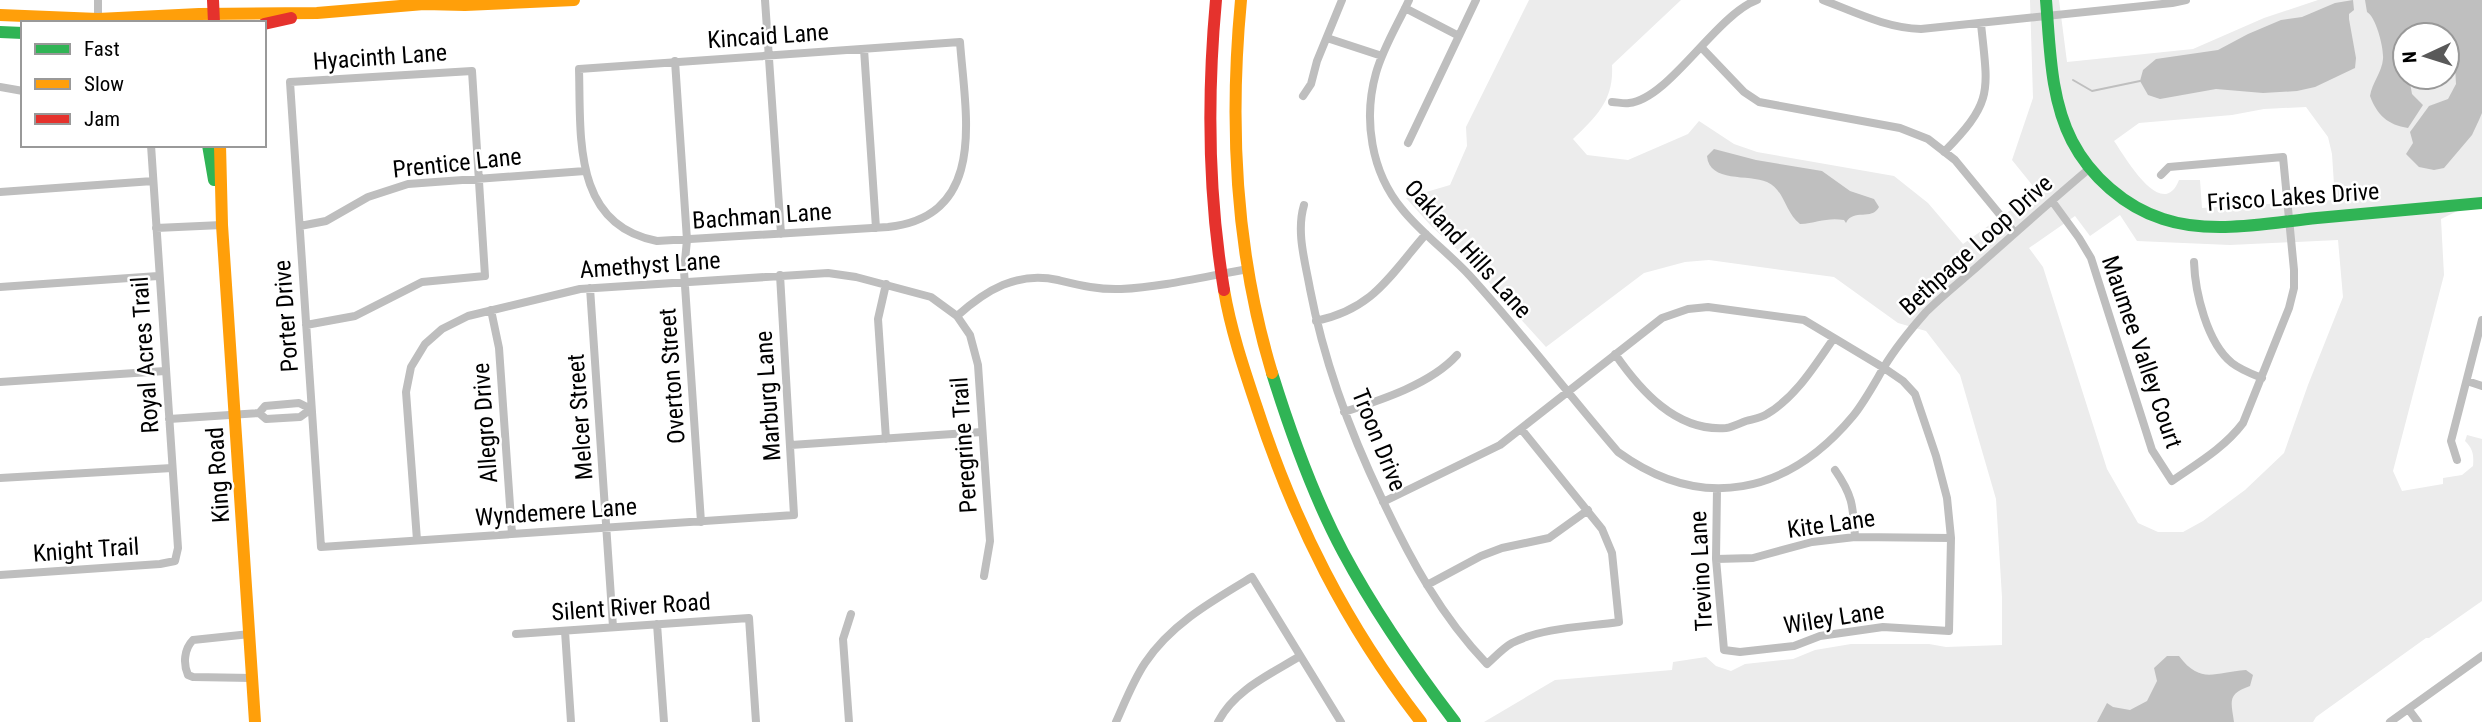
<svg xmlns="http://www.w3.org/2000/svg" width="2482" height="722" font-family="'Roboto Condensed',sans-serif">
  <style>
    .green { fill: #ececec; fill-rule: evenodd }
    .water { fill: #bfbfbf }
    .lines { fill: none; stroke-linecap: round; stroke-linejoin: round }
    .stream { stroke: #bfbfbf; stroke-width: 2 }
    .street { stroke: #bebebe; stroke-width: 8 }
    .fast { stroke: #30b455; stroke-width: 12 }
    .slow { stroke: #ff9f0a; stroke-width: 12 }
    .jam { stroke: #e5322d; stroke-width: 12 }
    .labels { text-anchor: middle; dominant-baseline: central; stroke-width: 5; stroke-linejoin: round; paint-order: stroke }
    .street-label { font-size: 24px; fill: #000; stroke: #fff }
  </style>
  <rect width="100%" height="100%" fill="#fff"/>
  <path class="green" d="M 1529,0 L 1681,0 L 1612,65 C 1614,100 1597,116 1573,139 L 1587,155 L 1628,160 L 1688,134 L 1699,121 L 1734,144 L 1757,152 L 1894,176 L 1928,203 L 1963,244 L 2037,191 L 2012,160 L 2033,98 L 2030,0 L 2059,0 L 2067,62 L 2193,49 L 2264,18 L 2318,0 L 2482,0 L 2482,199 L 2441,219 L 2444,275 L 2393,471 L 2402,491 L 2443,484 L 2443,478 L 2462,475 L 2473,466 C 2474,455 2473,449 2465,441 L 2467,435 L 2482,439 L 2482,601 L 2429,638 L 2426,638 L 2316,717 L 2313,722 L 1484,722 L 1555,680 L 1672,670 L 1673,662 L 1706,657 L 1716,666 L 1731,671 L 1745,664 L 1793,659 L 1815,650 L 1851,644 L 1929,644 L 1946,647 L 2002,645 L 2002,597 L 1996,499 L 1960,375 L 1926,331 L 1898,323 L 1834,277 L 1709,260 L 1685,262 L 1644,273 L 1546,347 L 1497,293 L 1480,270 L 1432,227 L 1406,198 L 1450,185 L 1467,146 L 1466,127 ZM 2405,35 L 2447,35 L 2447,77 L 2405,77 ZM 2306,107 L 2328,137 L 2332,154 L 2335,200 L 2202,208 L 2200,180 L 2179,180 C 2162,223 2124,155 2114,141 L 2139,123 L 2232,115 L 2264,109 ZM 2120,215 L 2137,241 L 2230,245 L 2338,240 L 2343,297 L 2308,385 L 2284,453 L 2245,490 L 2203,521 L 2183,532 L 2158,532 L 2138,523 L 2107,469 L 2043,267 L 2029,248 L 2075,216 L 2090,236 Z"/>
  <path class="water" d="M 2353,0 L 2354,10 L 2349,14 L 2349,19 L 2356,58 L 2355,68 L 2315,87 L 2297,91 L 2263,93 L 2216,89 L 2160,99 L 2148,95 L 2140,81 L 2143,70 L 2156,59 L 2218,50 L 2248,34 L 2281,20 L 2302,17 L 2335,3 Z
    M 2365,0 L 2482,0 L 2482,113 L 2479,120 L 2472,135 L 2444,168 L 2434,170 L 2419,167 L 2406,154 L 2413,143 L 2410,132 L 2429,106 L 2448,99 L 2456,84 L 2455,65 L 2447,56 L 2447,35 L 2405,35 L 2405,77 L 2409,77 L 2412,94 L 2423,105 L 2408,128 C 2388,125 2377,115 2370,96 C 2372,83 2382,72 2383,59 C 2384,48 2376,17 2367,12 Z
    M 1714,149 L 1756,160 L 1822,171 L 1850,191 L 1874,199 L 1879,207 C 1872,221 1853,208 1846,223 L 1844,220 C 1827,217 1817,223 1800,224 C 1785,213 1785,190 1767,182 C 1749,174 1709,183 1707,156 Z
    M 2167,656 L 2179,656 C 2201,685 2214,672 2246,670 L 2253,675 L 2250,686 C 2227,694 2231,701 2234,722 L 2097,722 L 2107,703 L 2113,707 L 2130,710 L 2147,701 L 2157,681 L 2154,668 Z"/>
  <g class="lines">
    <path class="stream" d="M 2073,80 L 2092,91 L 2140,81"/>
    <path class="street" d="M 98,0 L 98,23
      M 765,0 L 781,234
      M 1409,0 C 1398,24 1383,48 1376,73 C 1363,119 1371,172 1402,209 C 1422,234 1449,253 1470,276 C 1522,333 1568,394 1618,452 C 1702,513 1788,494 1853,416 C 1865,401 1874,384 1884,367 C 1896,347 1911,329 1926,312 C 1942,296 1961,281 1978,266 C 2015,233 2052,200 2090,168
      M 1823,0 C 1855,12 1886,28 1921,29 L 2172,3 L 2186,0
      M 1405,8 L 1459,36
      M 1327,38 L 1382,56
      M 960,42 C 965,113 989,216 888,227 L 657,241 C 572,225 581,136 579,69 Z
      M 1701,47 L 1744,92 L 1759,102 L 1900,128 L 1928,139 L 1955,160 L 2015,233
      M 864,49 L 876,228
      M 675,61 L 687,240 L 684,271 L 701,522
      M 0,87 L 23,91
      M 1303,96 L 1311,84 L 1317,61 L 1342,0
      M 1612,102 C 1617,102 1624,104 1629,103 C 1669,99 1716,15 1757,0
      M 1408,143 L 1476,0
      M 1944,152 C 1994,101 1988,92 1981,24
      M 0,192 L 153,181
      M 2052,201 L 2079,238 L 2091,258 L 2152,450 L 2172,481 C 2198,463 2224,448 2243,423 L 2289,308 L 2294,288 L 2294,270 L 2283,157 L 2169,167 L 2161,175
      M 1304,205 C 1296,232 1305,261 1310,289 C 1324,362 1350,432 1382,499 C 1410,559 1441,616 1487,664 C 1495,657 1503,648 1512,643 C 1544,627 1584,627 1619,622 L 1612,553 L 1602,529 L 1522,430
      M 300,226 L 326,221 L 368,197 L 408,184 L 585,171
      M 156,228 L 222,225
      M 2194,262 C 2195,292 2207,343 2232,363 C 2241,370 2252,374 2262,378
      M 886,284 L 878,319 L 886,439
      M 0,287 L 158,276
      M 590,288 L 613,627
      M 491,310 L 499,348 L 512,534
      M 957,316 C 986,290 1017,271 1058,280 C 1079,285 1099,290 1121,289 C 1163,287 1207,276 1248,269
      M 1316,321 C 1374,309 1390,275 1426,234
      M 306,325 L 355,316 L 422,282 L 485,276 L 472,71 L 290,82 L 321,547 L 794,515 L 780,275
      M 1615,354 C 1640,390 1676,432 1726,428 C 1733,427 1740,423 1746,421 C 1753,419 1761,418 1767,414 C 1796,397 1815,365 1834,338
      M 2467,381 L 2482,386
      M 0,382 L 165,371
      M 1344,412 C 1381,400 1431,384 1457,355
      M 259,413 L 266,419 L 300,417 L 311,409
      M 169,419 L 259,413 L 265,406 L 299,403 L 311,409
      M 791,445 L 982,432
      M 2457,460 L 2451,441 L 2482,320
      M 1835,470 C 1853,496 1853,506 1855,537
      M 0,478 L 172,468
      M 1383,502 L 1500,445 L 1662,318 L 1688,309 L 1708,307 L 1804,320 L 1884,368 L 1903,381 L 1915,394 L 1936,456 L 1947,498 L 1951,538 L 1949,631 L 1883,627 L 1820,636 L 1794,646 L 1740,652 L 1724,650 L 1716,559 L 1717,489
      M 417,540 L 406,392 L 411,367 L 425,344 L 442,329 L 468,316 L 580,289 L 828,273 L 856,277 L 931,297 L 957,316 L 970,335 L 978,365 L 990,541 L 984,576
      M 1716,559 L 1753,558 L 1812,542 L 1855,537 L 1951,538
      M 0,575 L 160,564 L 175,561 L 178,548 L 151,145
      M 1427,585 L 1481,556 L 1502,548 L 1549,538 L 1588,510
      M 657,624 L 664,722
      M 565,631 L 571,722
      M 250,634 L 193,640 C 184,649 183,664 188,675 L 193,677 L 252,678
      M 516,634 L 749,618 L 756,722
      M 2409,710 L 2418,722
      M 849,722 L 843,639 L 851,614
      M 1116,722 C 1125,702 1133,681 1145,663 C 1171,624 1212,601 1252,577 L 1341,722
      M 1218,722 C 1234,690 1271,674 1300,656
      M 2390,722 L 2482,656"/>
    <path class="fast" d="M 2046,0 C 2050,47 2050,98 2072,141 C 2090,176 2125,207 2163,219 C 2211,235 2268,223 2317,218 C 2372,213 2427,208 2482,203
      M 0,32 L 23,33
      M 208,145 L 214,180
      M 1272,373 C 1291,434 1313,496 1343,552 C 1375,612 1414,668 1455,722"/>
    <path class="slow" d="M 1241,0 C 1229,126 1235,251 1272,373
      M 0,15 L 98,19 L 199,14 L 317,13 L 424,4 L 465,5 L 574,0
      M 220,145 L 222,225 L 255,722
      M 1224,290 C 1231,331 1244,369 1257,408 C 1295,524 1346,625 1421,722"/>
    <path class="jam" d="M 213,0 L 214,23
      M 1216,0 C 1207,97 1208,194 1224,290
      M 264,24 L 291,18"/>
  </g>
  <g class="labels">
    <g class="street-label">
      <text transform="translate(768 36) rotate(-4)">Kincaid Lane</text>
      <text transform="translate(380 57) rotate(-4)">Hyacinth Lane</text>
      <text transform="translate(457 163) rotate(-6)">Prentice Lane</text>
      <text transform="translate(2293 197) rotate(-4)">Frisco Lakes Drive</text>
      <text transform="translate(762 216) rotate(-4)">Bachman Lane</text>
      <text transform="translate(1976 245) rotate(-42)">Bethpage Loop Drive</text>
      <text transform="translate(1468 249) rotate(48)">Oakland Hills Lane</text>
      <text transform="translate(650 265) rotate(-4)">Amethyst Lane</text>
      <text transform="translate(286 316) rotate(-94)">Porter Drive</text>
      <text transform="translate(2142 352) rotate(71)">Maumee Valley Court</text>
      <text transform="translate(145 355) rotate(-94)">Royal Acres Trail</text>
      <text transform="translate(672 376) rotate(-94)">Overton Street</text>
      <text transform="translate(768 396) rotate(-94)">Marburg Lane</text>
      <text transform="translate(580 417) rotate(-94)">Melcer Street</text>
      <text transform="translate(485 423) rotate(-94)">Allegro Drive</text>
      <text transform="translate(1379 440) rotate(68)">Troon Drive</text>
      <text transform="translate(964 445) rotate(-94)">Peregrine Trail</text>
      <text transform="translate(218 475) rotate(-94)">King Road</text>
      <text transform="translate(556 512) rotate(-4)">Wyndemere Lane</text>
      <text transform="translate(1831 524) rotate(-8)">Kite Lane</text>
      <text transform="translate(86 550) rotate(-4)">Knight Trail</text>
      <text transform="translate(1701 571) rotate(-93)">Trevino Lane</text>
      <text transform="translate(631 607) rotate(-4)">Silent River Road</text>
      <text transform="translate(1834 618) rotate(-9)">Wiley Lane</text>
    </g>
  </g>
  <rect x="21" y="21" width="245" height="126" fill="#ffffff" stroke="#999999" stroke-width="2"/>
  <rect x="35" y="44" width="35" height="10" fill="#30b455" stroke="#999999" stroke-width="2"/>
  <text x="84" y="56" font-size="21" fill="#000000">Fast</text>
  <rect x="35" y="79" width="35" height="10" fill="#ff9f0a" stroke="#999999" stroke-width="2"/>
  <text x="84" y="91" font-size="21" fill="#000000">Slow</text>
  <rect x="35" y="114" width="35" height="10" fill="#e5322d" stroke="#999999" stroke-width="2"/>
  <text x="84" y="126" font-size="21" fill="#000000">Jam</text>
  <g transform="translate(2426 56) rotate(266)"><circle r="33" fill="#ffffff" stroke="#999999" stroke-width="2"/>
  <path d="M0-5L12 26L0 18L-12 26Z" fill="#595959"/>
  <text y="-10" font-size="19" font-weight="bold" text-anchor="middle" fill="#000000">N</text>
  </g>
</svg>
